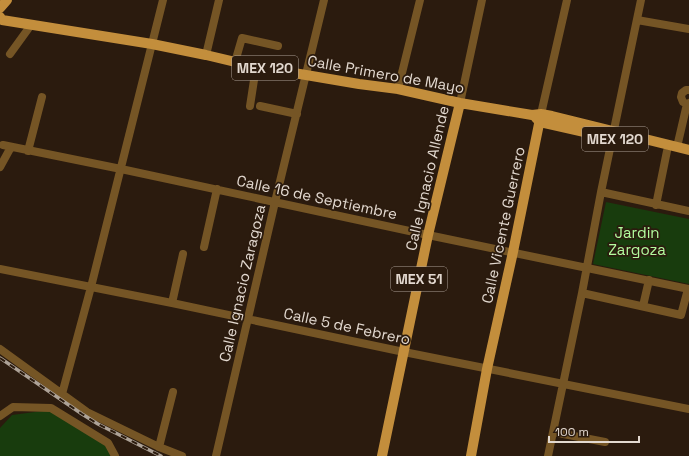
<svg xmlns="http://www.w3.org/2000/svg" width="689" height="456" font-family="'Space Grotesk',sans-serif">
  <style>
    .green { fill: #183c0d }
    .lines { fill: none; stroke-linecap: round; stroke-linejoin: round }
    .minor { stroke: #755525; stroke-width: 8 }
    .major { stroke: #c38e3c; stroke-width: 10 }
    .rail-casing { stroke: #ada297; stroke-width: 3.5 }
    .rail { stroke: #2b1b0e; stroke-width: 2; stroke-dasharray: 6; stroke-linecap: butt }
    .labels { text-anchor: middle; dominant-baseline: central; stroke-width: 3.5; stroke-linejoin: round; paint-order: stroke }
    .shield { fill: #2b1b0e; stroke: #aca096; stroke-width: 1 }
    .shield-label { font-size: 14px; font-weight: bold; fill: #e3d9d0 }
    .street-label { font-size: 15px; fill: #e3d9d0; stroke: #2b1b0e }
    .park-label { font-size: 15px; fill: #b2fb9e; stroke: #2b1b0e }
  </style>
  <rect width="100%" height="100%" fill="#2b1b0e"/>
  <path class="green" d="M 606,202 L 689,219 L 689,284 L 593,264 Z
    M 50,410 L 109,446 L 110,456 L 0,456 L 0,428 L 12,415 Z"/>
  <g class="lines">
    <path class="minor" d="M 637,20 L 689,29
      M 10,54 L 31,25
      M 206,55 L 219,0
      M 235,62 L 242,38 L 278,46
      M 398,89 L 420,0
      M 689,90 L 686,90 L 682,93 L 681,97 L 683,102 L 687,104 L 689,103
      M 460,103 L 482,0
      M 250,106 L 256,67
      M 260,106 L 297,114
      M 541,114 L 567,0
      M 3,145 L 121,169 L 428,235 L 689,289
      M 677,147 L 687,104
      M 28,151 L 42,97
      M 0,167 L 11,147
      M 601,192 L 689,211
      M 656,205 L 667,151
      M 204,247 L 217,189
      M 0,269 L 172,303 L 404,352 L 689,409
      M 582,293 L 681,315 L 688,289
      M 172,303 L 183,254
      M 643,306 L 649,280
      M 0,349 L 87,412 L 159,447 L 182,456
      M 62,394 L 91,287 L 163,0
      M 0,416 L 13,407 L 51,408 L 108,443 L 115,456
      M 553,432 L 605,442
      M 159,447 L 173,392
      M 216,456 L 275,202 L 324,0
      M 548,456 L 582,293 L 601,192 L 641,0"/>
    <path class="major" d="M 0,8 L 7,0
      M 0,17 L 2,20 L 152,44 L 206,55 L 256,67 L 306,75 L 359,84 L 398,89 L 460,103 L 532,115 L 541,114 L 552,116 L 689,150
      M 536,118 L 540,122 L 549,124 L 642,145
      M 382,456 L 428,235 L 460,103
      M 471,456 L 487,369 L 513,252 L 541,114"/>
    <g class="rail-casing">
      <path id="rail" d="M 0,358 L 82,414 L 98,424 L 161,456"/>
    </g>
    <use href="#rail" class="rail"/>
  </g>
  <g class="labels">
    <g class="shield">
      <rect x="232" y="56" width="66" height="24" rx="3"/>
      <rect x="582" y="127" width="66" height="24" rx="3"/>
      <rect x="391" y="267" width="56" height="24" rx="3"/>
    </g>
    <g class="shield-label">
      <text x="265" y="68">MEX 120</text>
      <text x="615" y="139">MEX 120</text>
      <text x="419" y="279">MEX 51</text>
    </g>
    <g class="street-label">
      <text transform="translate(386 74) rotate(10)">Calle Primero de Mayo</text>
      <text transform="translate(427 178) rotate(-77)">Calle Ignacio Allende</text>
      <text transform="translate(317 197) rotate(12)">Calle 16 de Septiembre</text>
      <text transform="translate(503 225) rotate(-78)">Calle Vicente Guerrero</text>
      <text transform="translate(242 283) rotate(-77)">Calle Ignacio Zaragoza</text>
      <text transform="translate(347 326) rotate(12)">Calle 5 de Febrero</text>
    </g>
    <g class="park-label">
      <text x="637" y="232">Jardin<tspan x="637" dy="17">Zargoza</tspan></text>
    </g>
  </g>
  <path d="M549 436v6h90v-6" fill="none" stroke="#e3d9d0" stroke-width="2"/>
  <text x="555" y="436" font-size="12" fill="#e3d9d0" stroke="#2b1b0e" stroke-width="3" paint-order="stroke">100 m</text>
</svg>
